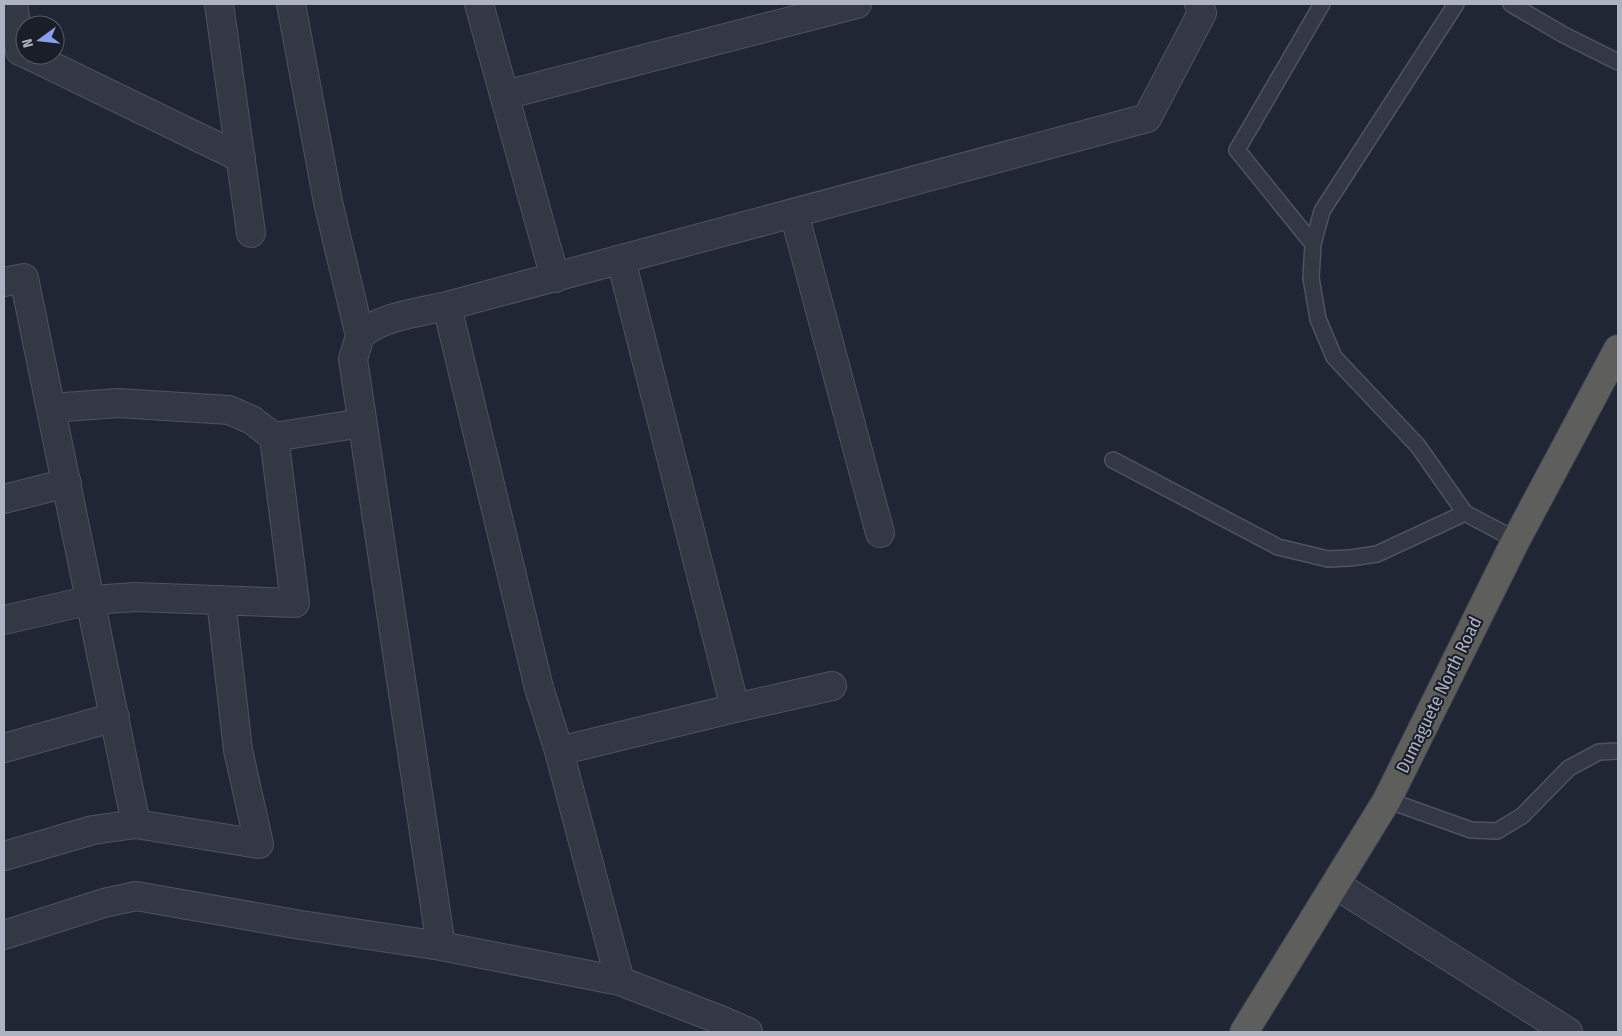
<svg xmlns="http://www.w3.org/2000/svg" width="1622" height="1036" font-family="'Fira Sans Condensed',sans-serif">
  <style>
    .lines { fill: none; stroke-linecap: round; stroke-linejoin: round }
    .service-casing { stroke: #4e5360; stroke-width: 18 }
    .minor-casing { stroke: #4e5360; stroke-width: 30 }
    .trunk-casing { stroke: #3e434f; stroke-width: 30 }
    .service { stroke: #343845; stroke-width: 15 }
    .minor { stroke: #343845; stroke-width: 28 }
    .trunk { stroke: #5e5e5c; stroke-width: 28 }
    .labels { text-anchor: middle; dominant-baseline: central; stroke-width: 4; stroke-linejoin: round; paint-order: stroke }
    .street-label { font-size: 18px; fill: #aeb3c2; stroke: #1a1e29 }
  </style>
  <rect width="100%" height="100%" fill="#212634"/>
  <g class="lines">
    <g class="service-casing">
      <path id="service" d="M 1456,4 L 1322,211 L 1313,244 L 1311,278 L 1318,319 L 1334,357 L 1418,446 L 1465,513 L 1516,540
        M 1511,4 L 1564,35 L 1618,62
        M 1313,244 L 1237,150 L 1322,4
        M 1113,460 L 1278,547 L 1328,559 L 1350,558 L 1377,554 L 1465,513
        M 1387,800 L 1471,830 L 1497,831 L 1522,816 L 1569,768 L 1599,752 L 1618,751"/>
    </g>
    <g class="minor-casing">
      <path id="minor" d="M 13,4 L 20,51 L 25,53
        M 219,4 L 251,233
        M 291,4 L 328,202 L 360,336 L 353,359 L 441,946
        M 479,4 L 555,278
        M 29,55 L 241,158
        M 505,95 L 857,4
        M 794,213 L 880,533
        M 621,260 L 735,708
        M 4,282 L 24,278 L 136,824
        M 447,306 L 539,688 L 559,751 L 620,981
        M 360,336 C 378,317 421,312 447,306 L 1147,118 L 1202,13 L 1199,4
        M 274,437 L 362,423
        M 4,499 L 67,483
        M 4,620 L 91,600 L 136,597 L 295,603 L 274,437 L 252,420 L 229,410 L 118,403 L 51,408
        M 4,748 L 115,717
        M 559,751 L 735,708 L 832,686
        M 4,856 L 93,830 L 136,824 L 259,844 L 238,750 L 221,600
        M 1336,885 L 1568,1032
        M 4,935 L 104,903 L 136,896 L 301,925 L 441,946 L 620,981 L 723,1021 L 748,1032"/>
    </g>
    <g class="trunk-casing">
      <path id="trunk" d="M 1244,1032 L 1387,800 L 1516,540 L 1618,349"/>
    </g>
    <use href="#service" class="service"/>
    <use href="#minor" class="minor"/>
    <use href="#trunk" class="trunk"/>
  </g>
  <g class="labels">
    <g class="street-label">
      <text transform="translate(1439 695) rotate(-64)">Dumaguete North Road</text>
    </g>
  </g>
  <rect width="1622" height="1036" fill="none" stroke="#aeb3c2" stroke-width="10"/>
  <g transform="translate(40 40) rotate(255)"><circle r="24" fill="#1a1e29" stroke="#555a66"/>
  <path d="M0-4L9 19L0 12L-9 19Z" fill="#879fee"/>
  <text y="-8" font-size="14" font-weight="bold" text-anchor="middle" fill="#aeb3c2">N</text>
  </g>
</svg>
